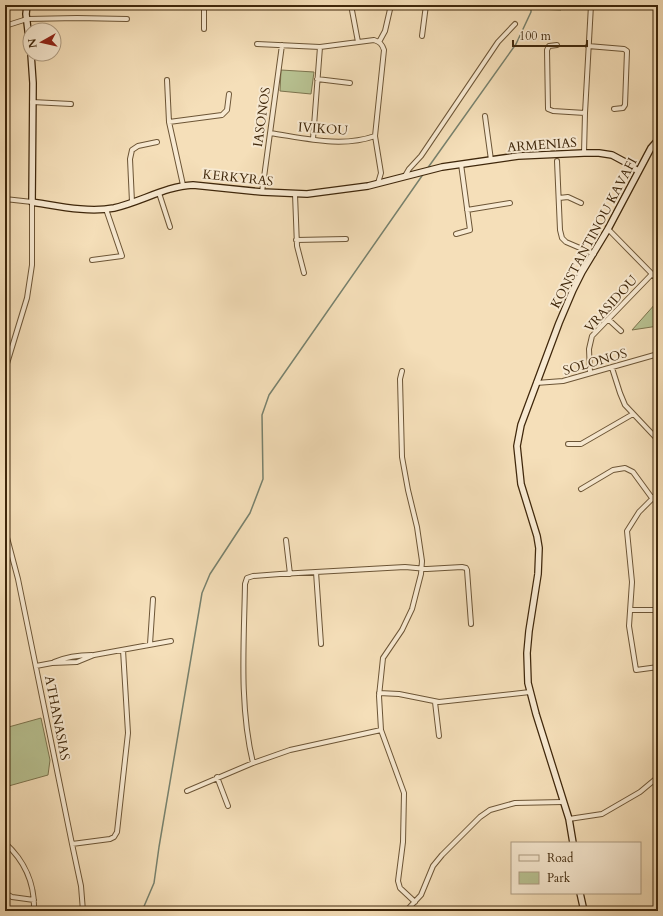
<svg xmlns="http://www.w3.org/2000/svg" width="663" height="916" font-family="Cardo,serif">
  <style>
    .green { fill: #b8c292; stroke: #7c744e }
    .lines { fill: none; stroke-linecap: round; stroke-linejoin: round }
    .stream { stroke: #77816d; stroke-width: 1.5 }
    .street-casing { stroke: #6c5536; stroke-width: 6 }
    .secondary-casing { stroke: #3f270b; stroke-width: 8 }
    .street { stroke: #f8ead2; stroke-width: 4 }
    .secondary { stroke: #f8ead2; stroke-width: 5.5 }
    .labels { text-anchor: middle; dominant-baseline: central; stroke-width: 4; stroke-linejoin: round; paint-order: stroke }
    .street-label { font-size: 13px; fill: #3f270b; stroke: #f8ead2 }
  </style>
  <rect width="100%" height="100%" fill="#f5dfb9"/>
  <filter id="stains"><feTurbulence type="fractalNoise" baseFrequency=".005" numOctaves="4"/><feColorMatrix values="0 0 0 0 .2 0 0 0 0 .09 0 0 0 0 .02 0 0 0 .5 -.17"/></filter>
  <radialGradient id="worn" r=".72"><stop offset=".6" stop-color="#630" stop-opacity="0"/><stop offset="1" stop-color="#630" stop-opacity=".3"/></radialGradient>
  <path class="green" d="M 537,5 L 561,5 L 561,10 L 537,9 Z
    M 281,70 L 314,72 L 311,94 L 280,91 Z
    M 656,303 L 658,305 L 658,326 L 632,330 Z
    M 41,718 L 50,760 L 48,775 L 5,787 L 5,728 Z"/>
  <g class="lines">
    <path class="stream" d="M 427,169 L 516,44 L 531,12 L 531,5
      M 142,911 L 154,883 L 159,847 L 202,593 L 210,574 L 250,513 L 263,479 L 262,415 L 269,395 L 424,173"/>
    <g class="street-casing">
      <path id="street" d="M 267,5 L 267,6
        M 351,5 L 358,42
        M 645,5 L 658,6
        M 5,26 L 27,19 L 77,18 L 127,19
        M 204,29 L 204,5
        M 422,36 L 426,5
        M 379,42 L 385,31 L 391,5
        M 257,44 L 320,47 L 374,40 C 380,42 382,44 384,50 L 375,136 L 381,173 L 378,183
        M 557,45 L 549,46 L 547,50 L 548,109 L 553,111 L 585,113
        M 588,46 L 624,49 L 627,51 L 625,105 L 623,108 L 614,109
        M 317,79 L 350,83
        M 167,80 L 169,122 L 183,185
        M 32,102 L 71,104
        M 485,116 L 491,160
        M 169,122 L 222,115 L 227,110 L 229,94
        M 270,133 C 304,138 341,148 375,136
        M 313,139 L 320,47
        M 584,153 L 585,113 L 591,5
        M 557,161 L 560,230 L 562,238 L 566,242 L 594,254
        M 405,176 L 409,169 L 421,156 L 498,42 L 515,24
        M 262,192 L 282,45
        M 159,193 L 170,227
        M 295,194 L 297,246 L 304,273
        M 559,198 L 568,197 L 581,203
        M 5,199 L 32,202 L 32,265 L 27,298 L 5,370
        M 132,202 L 130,159 L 132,150 L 138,146 L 157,142
        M 467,210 L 510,203
        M 608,229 L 658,280
        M 456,234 L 470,230 L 461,164
        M 296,240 L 346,239
        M 92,260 L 122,256 L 106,209
        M 608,319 L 621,331
        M 612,368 L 620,393 L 625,405 L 658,440
        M 402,371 L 400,379 L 402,457 L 408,490 L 417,527 L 422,561 L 421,574 L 412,609 L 402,630 L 383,658 L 379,696 L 381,730 L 404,793 L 403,842 L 398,881 L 400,888 L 415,902
        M 590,373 L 589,349 L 592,336 L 652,274
        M 536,383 L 563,381 L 658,354
        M 568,444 L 581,444 L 633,414
        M 581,489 L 613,470 L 625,468 L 633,472 L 652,498
        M 658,493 L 639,512 L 627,531 L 632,582 L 629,626 L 636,670 L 658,667
        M 5,530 L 18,579 L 72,844 L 81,886 L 83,911
        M 286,540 L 290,574
        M 316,572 L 321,644
        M 630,610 L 658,610
        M 150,644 L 153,599
        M 54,662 C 66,657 78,655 92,655
        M 36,666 L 52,663 L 77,662 L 94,655 L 171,641
        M 379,693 L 399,694 L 439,702 L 530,692
        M 435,702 L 439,736
        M 253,763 C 239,705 244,642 245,584 L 247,578 L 253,576 L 280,574 L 405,567 L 427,569 L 462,567 L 466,568 L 467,570 L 471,624
        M 217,777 L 228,806
        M 187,791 L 253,763 L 290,750 L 381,730
        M 569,819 L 602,814 L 640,792 L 658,777
        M 5,843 C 25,861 35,885 34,911
        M 72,844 L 110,839 L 114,837 L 117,832 L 128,733 L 123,650
        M 5,893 L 12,897 L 34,900
        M 406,911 L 421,895 L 433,866 L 442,855 L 480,817 L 490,810 L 515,803 L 563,802"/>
    </g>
    <g class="secondary-casing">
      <path id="secondary" d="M 27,5 L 26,14 L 30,47
        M 31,54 L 33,83 L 32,202 C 58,206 88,213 114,208 C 141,202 166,186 193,185 L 262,192 L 307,194 L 368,186 L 442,167 L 518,156 L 584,153 L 599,153 L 612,155 L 625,162 L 638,171
        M 573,843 L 569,819 L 536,714 L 528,683 L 527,653 L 529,631 L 538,574 L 539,548 L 537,536 L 521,484 L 517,446 L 521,425 L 559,323 L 573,290 L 582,272 L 608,229 L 651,148 L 658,140
        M 580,893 L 584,911"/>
    </g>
    <use href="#street" class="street"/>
    <use href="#secondary" class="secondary"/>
  </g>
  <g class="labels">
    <g class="street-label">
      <text transform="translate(262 117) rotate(-82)">IASONOS</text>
      <text transform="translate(323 129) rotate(4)">IVIKOU</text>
      <text transform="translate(542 145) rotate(-4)">ARMENIAS</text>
      <text transform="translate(238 178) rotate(6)">KERKYRAS</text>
      <text transform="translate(594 233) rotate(-62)">KONSTANTINOU KAVAFI</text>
      <text transform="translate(611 304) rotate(-48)">VRASIDOU</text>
      <text transform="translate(595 362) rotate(-16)">SOLONOS</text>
      <text transform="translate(57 718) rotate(79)">ATHANASIAS</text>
    </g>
  </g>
  <rect width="663" height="916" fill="none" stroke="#f5dfb9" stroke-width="20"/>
  <rect x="6" y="6" width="651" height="904" fill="none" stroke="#3f270b" stroke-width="2"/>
  <rect x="10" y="10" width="643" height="896" fill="none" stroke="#3f270b"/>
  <rect x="511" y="842" width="130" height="52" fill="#f8ead2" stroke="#ae9c82"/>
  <rect x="519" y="855" width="20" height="6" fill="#f8ead2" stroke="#ae9c82"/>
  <text x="547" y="862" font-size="12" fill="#3f270b">Road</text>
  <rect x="519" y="872" width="20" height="12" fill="#b8c292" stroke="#ae9c82"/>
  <text x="547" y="882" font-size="12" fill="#3f270b">Park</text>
  <g transform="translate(42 42) rotate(262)"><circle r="19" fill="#f8ead2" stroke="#ae9c82"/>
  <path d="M0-3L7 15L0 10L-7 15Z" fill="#8f2418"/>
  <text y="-6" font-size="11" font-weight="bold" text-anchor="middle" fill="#3f270b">N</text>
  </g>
  <path d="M513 40v6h74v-6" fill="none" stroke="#3f270b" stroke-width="2"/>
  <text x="519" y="40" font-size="12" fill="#3f270b" stroke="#f8ead2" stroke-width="3" paint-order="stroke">100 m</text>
  <rect width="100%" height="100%" filter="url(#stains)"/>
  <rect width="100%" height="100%" fill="url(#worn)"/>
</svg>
